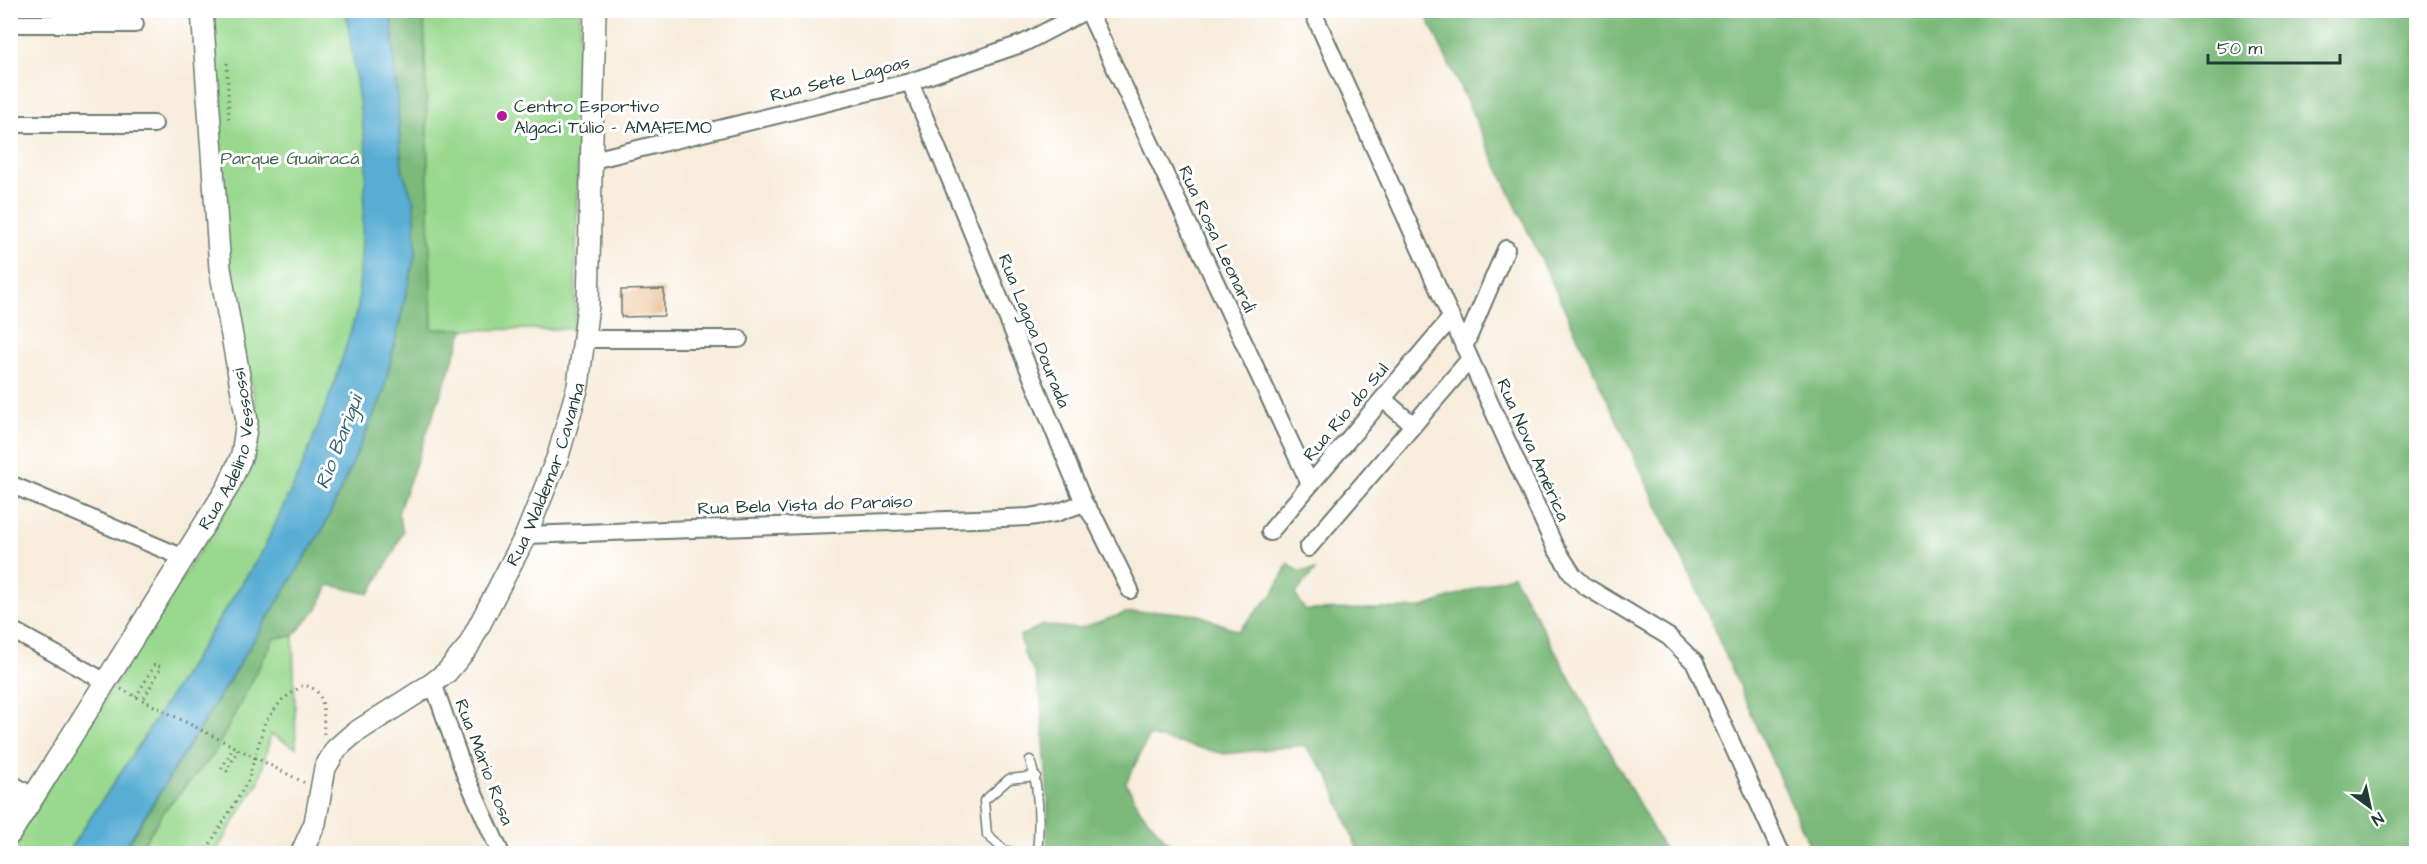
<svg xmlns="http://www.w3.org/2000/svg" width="2427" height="864" font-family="'Architects Daughter',sans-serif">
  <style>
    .green { fill: #99d98e; stroke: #5c8b61; stroke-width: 1.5 }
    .forest { fill: #7ab979; stroke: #4c7b56; stroke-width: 1.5 }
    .water { fill: #58add4; stroke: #3c7584; stroke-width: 1.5 }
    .building { fill: #e3ac73 }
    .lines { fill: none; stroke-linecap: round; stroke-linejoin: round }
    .service-casing { stroke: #6b7a6e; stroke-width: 11 }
    .minor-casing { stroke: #6b7a6e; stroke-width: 20 }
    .tertiary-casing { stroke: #6b7a6e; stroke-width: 24 }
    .path { stroke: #6b7a6e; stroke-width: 3; stroke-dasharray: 1.5 4.5; stroke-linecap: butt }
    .service { stroke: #fff; stroke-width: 8 }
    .minor { stroke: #fff; stroke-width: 16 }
    .tertiary { stroke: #fff; stroke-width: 21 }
    .poi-dot { fill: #b5179e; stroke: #fff; stroke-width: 2 }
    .labels { text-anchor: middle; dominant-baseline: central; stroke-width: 6; stroke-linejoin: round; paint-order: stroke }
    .street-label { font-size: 18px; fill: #1f3d34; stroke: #fff }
    .poi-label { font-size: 18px; fill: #1f3d34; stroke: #fff; text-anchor: start }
    .park-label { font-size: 18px; fill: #3e644a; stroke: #fff }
    .water-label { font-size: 20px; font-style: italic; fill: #33646c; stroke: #fff }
  </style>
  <rect width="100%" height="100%" fill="#fff"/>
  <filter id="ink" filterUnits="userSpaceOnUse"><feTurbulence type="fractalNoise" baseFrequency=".0167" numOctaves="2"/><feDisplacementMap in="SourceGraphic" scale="12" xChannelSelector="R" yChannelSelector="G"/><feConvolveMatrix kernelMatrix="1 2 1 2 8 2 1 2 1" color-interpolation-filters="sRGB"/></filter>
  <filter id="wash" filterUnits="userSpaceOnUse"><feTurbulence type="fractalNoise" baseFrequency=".008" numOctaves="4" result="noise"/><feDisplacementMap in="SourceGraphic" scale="24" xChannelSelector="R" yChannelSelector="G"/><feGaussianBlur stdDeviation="1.35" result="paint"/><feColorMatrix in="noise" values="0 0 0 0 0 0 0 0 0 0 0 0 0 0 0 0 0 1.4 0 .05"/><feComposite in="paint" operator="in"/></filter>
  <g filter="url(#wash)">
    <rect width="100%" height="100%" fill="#f8ecdb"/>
    <path class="green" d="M 204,11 L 346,11 L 367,155 L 358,307 L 334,385 L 302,467 L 262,552 L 139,745 L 67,853 L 11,853 L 10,848 L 233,499 L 248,466 L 257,433 L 254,396 L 225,268 Z
      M 424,11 L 580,11 L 575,329 L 432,330 Z
      M 293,636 L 296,748 L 271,734 L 259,781 L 215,853 L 137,854 L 166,808 L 214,754 L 274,638 Z"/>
    <path class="forest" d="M 391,11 L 424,11 L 432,329 L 464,329 L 398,513 L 403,531 L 394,552 L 369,594 L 329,585 L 318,608 L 293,636 L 274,638 L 214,754 L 166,808 L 137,853 L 122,854 L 324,527 L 383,394 L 416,251 L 414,202 L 402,170 Z
      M 1424,11 L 2416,11 L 2416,853 L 1813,853 L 1690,575 Z
      M 1288,563 L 1299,571 L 1315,570 L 1295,594 L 1305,610 L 1421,608 L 1513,575 L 1666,853 L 1359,853 L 1328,775 L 1304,745 L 1225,754 L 1149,736 L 1126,783 L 1141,811 L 1177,853 L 1047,853 L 1048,801 L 1041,700 L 1035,673 L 1024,654 L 1020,636 L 1043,625 L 1078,629 L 1125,613 L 1160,611 L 1200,615 L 1238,631 L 1273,594 Z"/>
    <path class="water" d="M 346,11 L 391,11 L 402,170 L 414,202 L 416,251 L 383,394 L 324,527 L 122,853 L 67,853 L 139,745 L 262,552 L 302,467 L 334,385 L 358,307 L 367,155 Z"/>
    <g id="blocks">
      <path class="building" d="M 664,289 L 664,316 L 621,317 L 621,290 Z"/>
    </g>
  </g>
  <g filter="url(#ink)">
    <use href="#blocks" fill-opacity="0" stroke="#6b7a6e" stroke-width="1.5"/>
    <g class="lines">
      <g class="service-casing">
        <path id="service" d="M 1030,760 C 1040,790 1040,822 1037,854
          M 1021,854 L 1004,850 L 987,835 L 984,801 L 1009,779 L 1036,776"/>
      </g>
      <g class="minor-casing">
        <path id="minor" d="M 1088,10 L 1310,484
          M 1312,10 L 1555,547 L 1573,575 L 1585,586 L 1669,637 L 1695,663 L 1782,854
          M 10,24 L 135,24
          M 910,82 L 1084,503 L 1096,521 L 1130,590
          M 10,124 L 154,124
          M 593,160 L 910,82 L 1024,43 L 1087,10
          M 585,339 L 739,339
          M 1464,347 L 1506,249
          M 1383,399 L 1413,425
          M 10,484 L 184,558
          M 1270,532 L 1451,318
          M 526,535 L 1029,517 L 1056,513 L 1084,503
          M 1308,548 L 1470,359
          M 10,629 L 106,682
          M 433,683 L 465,774 L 501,854
          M 10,783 L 34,797"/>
      </g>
      <g class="tertiary-casing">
        <g id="tertiary">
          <path id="s1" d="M 10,834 L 228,487 L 242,455 L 247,421 L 220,268 L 202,10"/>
          <path id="s2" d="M 301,854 L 315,823 L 325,768 L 336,749 L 353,734 L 433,683 L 447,672 L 468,647 L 526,535 L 558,456 L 578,386 L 588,305 L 595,10"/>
        </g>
      </g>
      <path class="path" d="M 227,63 L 229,122
        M 121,689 L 305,783
        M 136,697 L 155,664 L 161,667 L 143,700
        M 234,746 L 222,768 L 227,771 L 238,749
        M 204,854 L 248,781 L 265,722 L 282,700 L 303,685 C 328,689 323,714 324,735"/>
      <use href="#service" class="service"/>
      <use href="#minor" class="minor"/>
      <use href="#tertiary" class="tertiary"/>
    </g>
  </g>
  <circle class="poi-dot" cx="502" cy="116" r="6"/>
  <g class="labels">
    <g class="street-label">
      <text transform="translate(840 79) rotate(-14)">Rua Sete Lagoas</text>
      <text transform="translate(1217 239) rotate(65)">Rua Rosa Leonardi</text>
      <text transform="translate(1034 331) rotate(68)">Rua Lagoa Dourada</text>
      <text transform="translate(1346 412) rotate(-50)">Rua Rio do Sul</text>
      <text stroke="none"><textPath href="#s1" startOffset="447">Rua Adelino Vessossi</textPath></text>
      <text transform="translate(1533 450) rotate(66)">Rua Nova América</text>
      <text stroke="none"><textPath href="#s2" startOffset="470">Rua Waldemar Cavanha</textPath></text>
      <text transform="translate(805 505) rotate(-2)">Rua Bela Vista do Paraíso</text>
      <text transform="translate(484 762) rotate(69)">Rua Mário Rosa</text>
    </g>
    <g class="poi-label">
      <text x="514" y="106">Centro Esportivo<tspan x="514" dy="21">Algaci Túlio - AMAFEMO</tspan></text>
    </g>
    <g class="park-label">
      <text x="290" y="158">Parque Guairacá</text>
    </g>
    <g class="water-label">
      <text transform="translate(339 442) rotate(-69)">Rio Barigui</text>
    </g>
  </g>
  <rect width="2427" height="864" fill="none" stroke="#fff" stroke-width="36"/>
  <g transform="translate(2370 807) rotate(147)" stroke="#ffffff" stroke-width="4.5" paint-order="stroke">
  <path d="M0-4.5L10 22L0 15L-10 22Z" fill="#1f3d34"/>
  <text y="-9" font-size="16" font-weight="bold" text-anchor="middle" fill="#1f3d34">N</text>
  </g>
  <path d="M2208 54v9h132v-9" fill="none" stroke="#1f3d34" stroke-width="3"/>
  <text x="2217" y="54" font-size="18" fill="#1f3d34" stroke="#ffffff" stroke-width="4.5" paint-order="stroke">50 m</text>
</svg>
